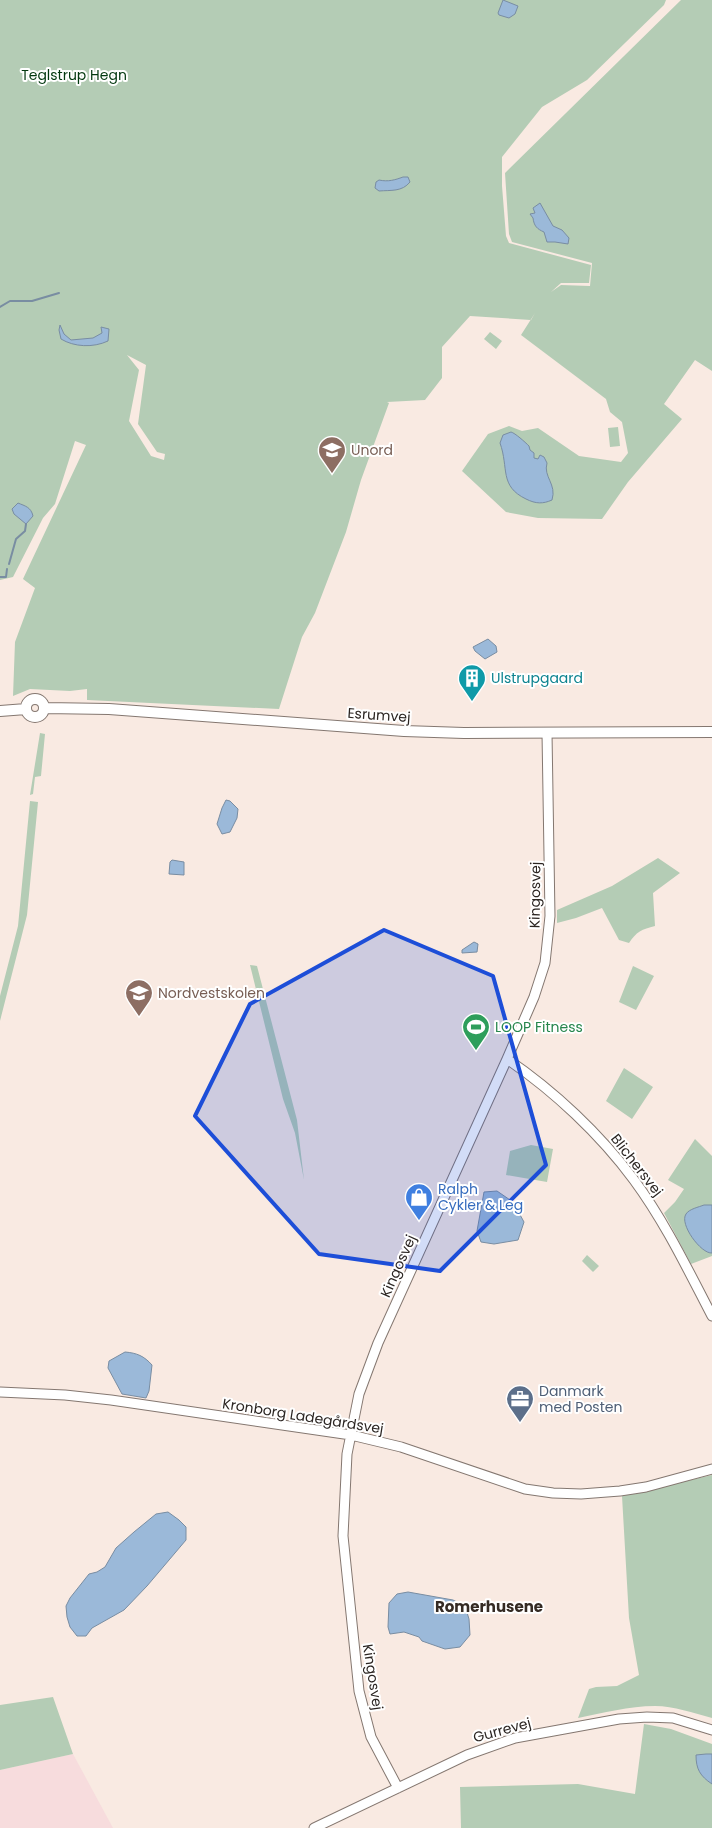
<svg xmlns="http://www.w3.org/2000/svg" width="712" height="1828" font-family="Poppins,sans-serif">
  <style>
    .industrial { fill: #f7dcdd }
    .green { fill: #b4ccb5; fill-rule: evenodd }
    .water { fill: #9bb9d9; stroke: #798da2 }
    .lines { fill: none; stroke-linecap: round; stroke-linejoin: round }
    .stream { stroke: #798da2; stroke-width: 2 }
    .minor-casing { stroke: #847770; stroke-width: 11 }
    .major-casing { stroke: #847770; stroke-width: 12 }
    .minor { stroke: #fff; stroke-width: 9 }
    .major { stroke: #fff; stroke-width: 10 }
    .marked { fill: #1d4ed8; fill-opacity: 0.2; stroke: #1d4ed8; stroke-width: 4; stroke-linejoin: round }
    .labels { text-anchor: middle; dominant-baseline: central; stroke-width: 4; stroke-linejoin: round; paint-order: stroke }
    .park-label { font-size: 14px; fill: #02380f; stroke: #fff }
    .education-label { font-size: 14px; fill: #785e54; stroke: #fff; text-anchor: start }
    .culture-label { font-size: 14px; fill: #0d838f; stroke: #fff; text-anchor: start }
    .street-label { font-size: 14px; fill: #2b2522; stroke: #fff }
    .leisure-label { font-size: 14px; fill: #27864d; stroke: #fff; text-anchor: start }
    .shop-label { font-size: 14px; fill: #366cbe; stroke: #fff; text-anchor: start }
    .service-label { font-size: 14px; fill: #4e5e75; stroke: #fff; text-anchor: start }
    .neighbourhood-label { font-size: 15px; font-weight: bold; fill: #352b24; stroke: #fff }
  </style>
  <rect width="100%" height="100%" fill="#f9eae2"/>
  <path class="industrial" d="M 73,1754 L 113,1828 L 0,1828 L 0,1770 Z"/>
  <path class="green" d="M 0,0 L 666,0 L 664,5 L 587,80 L 542,107 L 502,157 L 502,186 L 506,236 L 509,243 L 591,265 L 589,283 L 561,283 L 551,292 L 561,285 L 590,286 L 592,263 L 512,242 L 509,234 L 505,173 L 681,0 L 712,0 L 712,371 L 695,360 L 664,404 L 682,419 L 628,482 L 602,519 L 538,518 L 506,512 L 462,471 L 488,434 L 509,426 L 522,431 L 538,428 L 579,456 L 621,462 L 628,453 L 622,422 L 610,412 L 606,399 L 521,335 L 535,313 L 531,320 L 470,316 L 442,347 L 442,378 L 425,400 L 387,402 L 389,403 L 361,480 L 346,532 L 315,613 L 302,637 L 279,709 L 87,700 L 87,689 L 70,691 L 30,689 L 13,696 L 15,642 L 35,588 L 23,579 L 86,445 L 75,441 L 55,504 L 43,518 L 13,577 L 0,580 ZM 127,355 L 146,365 L 138,424 L 157,452 L 165,454 L 164,460 L 151,456 L 129,421 L 139,370 Z
    M 490,332 L 502,341 L 496,349 L 484,339 Z
    M 618,427 L 620,446 L 610,447 L 608,428 Z
    M 40,733 L 45,734 L 41,776 L 35,777 L 33,794 L 30,795 Z
    M 30,801 L 38,802 L 27,915 L 0,1021 L 0,996 L 18,926 Z
    M 658,858 L 680,873 L 653,893 L 655,926 C 642,929 636,932 629,943 L 619,940 L 602,908 L 576,918 L 557,923 L 557,910 L 612,886 Z
    M 250,965 L 257,966 L 297,1120 L 304,1180 L 295,1133 L 283,1099 Z
    M 633,966 L 654,976 L 636,1010 L 619,1002 Z
    M 624,1068 L 653,1087 L 632,1119 L 606,1101 Z
    M 695,1139 L 712,1156 L 712,1256 L 691,1264 L 664,1213 L 675,1202 L 684,1189 L 668,1180 Z
    M 531,1145 L 553,1149 L 547,1182 L 506,1175 L 510,1151 Z
    M 587,1255 L 599,1266 L 593,1272 L 582,1261 Z
    M 712,1475 L 712,1718 C 693,1713 674,1706 655,1706 C 629,1706 603,1713 578,1718 L 589,1689 L 596,1687 L 617,1686 L 639,1675 L 629,1618 L 622,1496 Z
    M 53,1697 L 73,1754 L 0,1770 L 0,1705 Z
    M 644,1724 L 671,1729 L 712,1744 L 712,1828 L 461,1828 L 460,1787 L 578,1784 L 635,1794 Z"/>
  <path class="water" d="M 503,0 L 518,6 L 515,14 L 509,18 L 499,15 L 498,13 Z
    M 403,177 L 408,177 L 410,182 C 402,192 391,190 379,191 L 375,188 L 376,182 L 379,180 C 388,182 395,180 403,177 Z
    M 540,203 L 553,226 L 562,230 L 569,238 L 568,244 L 555,242 L 547,242 L 544,232 C 537,229 534,226 533,218 L 530,214 L 535,213 L 533,208 Z
    M 60,325 L 64,334 L 71,340 L 93,338 L 102,333 L 101,327 L 109,329 L 108,341 C 93,348 74,347 61,339 L 59,330 Z
    M 511,432 C 515,433 525,442 529,446 L 530,450 L 534,453 L 534,458 L 538,459 L 540,455 L 544,457 L 547,463 C 543,477 557,484 552,500 C 543,504 536,504 526,499 C 499,486 509,468 500,443 L 503,435 Z
    M 18,503 C 25,506 31,507 33,516 L 26,524 L 14,514 L 12,509 Z
    M 488,639 L 496,646 L 497,652 L 485,659 L 475,651 L 473,647 Z
    M 226,800 L 230,801 L 238,809 L 237,818 L 230,832 L 222,834 L 217,824 L 222,808 Z
    M 172,860 L 184,862 L 184,875 L 169,874 L 170,862 Z
    M 474,942 L 478,944 L 477,952 L 462,953 L 462,950 Z
    M 497,1191 L 513,1202 L 524,1222 L 518,1240 L 494,1244 L 481,1242 L 477,1231 L 484,1192 Z
    M 704,1205 L 712,1205 L 712,1253 C 701,1254 679,1224 686,1214 C 689,1209 699,1207 704,1205 Z
    M 125,1352 C 137,1353 144,1356 152,1365 L 149,1391 L 146,1398 L 122,1394 L 108,1368 L 109,1361 Z
    M 168,1512 L 179,1520 L 186,1527 L 186,1540 L 147,1586 L 124,1610 L 92,1628 L 86,1636 L 77,1636 L 70,1627 L 67,1617 L 66,1606 L 70,1598 L 89,1574 L 97,1572 L 105,1567 L 116,1548 L 134,1532 L 156,1514 Z
    M 408,1592 L 453,1600 L 465,1606 L 469,1619 L 470,1635 L 460,1647 L 445,1649 L 422,1641 L 419,1637 L 404,1632 L 390,1634 L 388,1627 L 389,1603 L 397,1594 Z
    M 706,1754 L 712,1754 L 712,1784 C 700,1776 696,1769 696,1755 Z"/>
  <g class="lines">
    <path class="stream" d="M 0,307 L 10,301 L 32,301 L 59,293
      M 9,564 L 16,539 L 25,531 L 26,524
      M 0,577 L 6,577 L 7,569"/>
    <g class="minor-casing">
      <path id="minor" d="M 507,1059 C 554,1091 600,1134 634,1180 C 665,1222 688,1270 712,1316
        M 0,1392 L 65,1395 L 111,1400 L 351,1435 L 401,1447 L 525,1489 L 553,1493 L 581,1494 L 620,1491 L 646,1487 L 712,1469
        M 398,1788 L 371,1737 L 359,1691 L 343,1536 L 347,1454 L 359,1394 L 378,1343 L 507,1059 L 534,997 L 545,963 L 550,916 L 547,733
        M 314,1828 L 467,1755 L 515,1738 L 619,1719 L 647,1717 L 673,1718 L 712,1730"/>
    </g>
    <g class="major-casing">
      <path id="major" d="M26 708a9 9 0 1 1 18 0a9 9 0 1 1-18 0Z
        M 45,708 L 109,709 L 404,731 L 464,733 L 712,732
        M 0,711 L 26,709"/>
    </g>
    <use href="#minor" class="minor"/>
    <use href="#major" class="major"/>
  </g>
  <path class="marked" d="M 384,930 L 493,976 L 546,1165 L 440,1271 L 319,1254 L 195,1116 L 250,1004 Z"/>
  <defs>
    <g id="school-pin" transform="scale(1.4375)"><path d="M0 17L-7.5 6A9.5 9.5 0 1 1 7.5 6Z" fill="#8d6e63" stroke="#fff"/><path d="M0-5L7-2L0 1L-7-2ZM-4 1L0 2.5L4 1V4Q0 6-4 4Z" fill="#fff"/></g>
    <g id="building-pin" transform="scale(1.4375)"><path d="M0 17L-7.5 6A9.5 9.5 0 1 1 7.5 6Z" fill="#0f9aa8" stroke="#fff"/><path d="M-4-6H4V6H1V3H-1V6H-4ZM-2.5-4.3h1.7v1.8h-1.7ZM.8-4.3h1.7v1.8H.8ZM-2.5-1h1.7V.8h-1.7ZM.8-1h1.7V.8H.8Z" fill="#fff"/></g>
    <g id="stadium-pin" transform="scale(1.4375)"><path d="M0 17L-7.5 6A9.5 9.5 0 1 1 7.5 6Z" fill="#2e9e5b" stroke="#fff"/><path d="M0-5a6.5 5 0 1 0 0 10a6.5 5 0 1 0 0-10ZM-3.5-1.8h7v3.6h-7Z" fill="#fff"/></g>
    <g id="shop-pin" transform="scale(1.4375)"><path d="M0 17L-7.5 6A9.5 9.5 0 1 1 7.5 6Z" fill="#3f7fe0" stroke="#fff"/><path d="M-5-2.5h2.3a2.7 3.5 0 0 1 5.4 0H5L5.5 6h-11ZM-1.5-2.5h3a1.5 2.3 0 0 0-3 0Z" fill="#fff"/></g>
    <g id="office-pin" transform="scale(1.4375)"><path d="M0 17L-7.5 6A9.5 9.5 0 1 1 7.5 6Z" fill="#5c6f8a" stroke="#fff"/><path d="M-6-3h4V-5.5h4V-3h4V5H-6ZM-1-4.5V-3h2v-1.5ZM-6 0V1H6V0Z" fill="#fff"/></g>
  </defs>
  <g fill-rule="evenodd">
    <use href="#school-pin" x="332" y="450"/>
    <use href="#building-pin" x="472" y="678"/>
    <use href="#school-pin" x="139" y="993"/>
    <use href="#stadium-pin" x="476" y="1027"/>
    <use href="#shop-pin" x="419" y="1197"/>
    <use href="#office-pin" x="520" y="1399"/>
  </g>
  <g class="labels">
    <g class="park-label">
      <text x="74" y="75">Teglstrup Hegn</text>
    </g>
    <g class="education-label">
      <text x="351" y="450">Unord</text>
      <text x="158" y="993">Nordvestskolen</text>
    </g>
    <g class="culture-label">
      <text x="491" y="678">Ulstrupgaard</text>
    </g>
    <g class="street-label">
      <text transform="translate(379 715) rotate(4)">Esrumvej</text>
      <text transform="translate(535 895) rotate(-89)">Kingosvej</text>
      <text transform="translate(637 1165) rotate(52)">Blichersvej</text>
      <text transform="translate(398 1266) rotate(-66)">Kingosvej</text>
      <text transform="translate(303 1416) rotate(9)">Kronborg Ladegårdsvej</text>
      <text transform="translate(373 1677) rotate(81)">Kingosvej</text>
      <text transform="translate(502 1730) rotate(-15)">Gurrevej</text>
    </g>
    <g class="leisure-label">
      <text x="495" y="1027">LOOP Fitness</text>
    </g>
    <g class="shop-label">
      <text x="438" y="1189">Ralph<tspan x="438" dy="16">Cykler &amp; Leg</tspan></text>
    </g>
    <g class="service-label">
      <text x="539" y="1391">Danmark<tspan x="539" dy="16">med Posten</tspan></text>
    </g>
    <g class="neighbourhood-label">
      <text x="489" y="1606">Romerhusene</text>
    </g>
  </g>
</svg>
